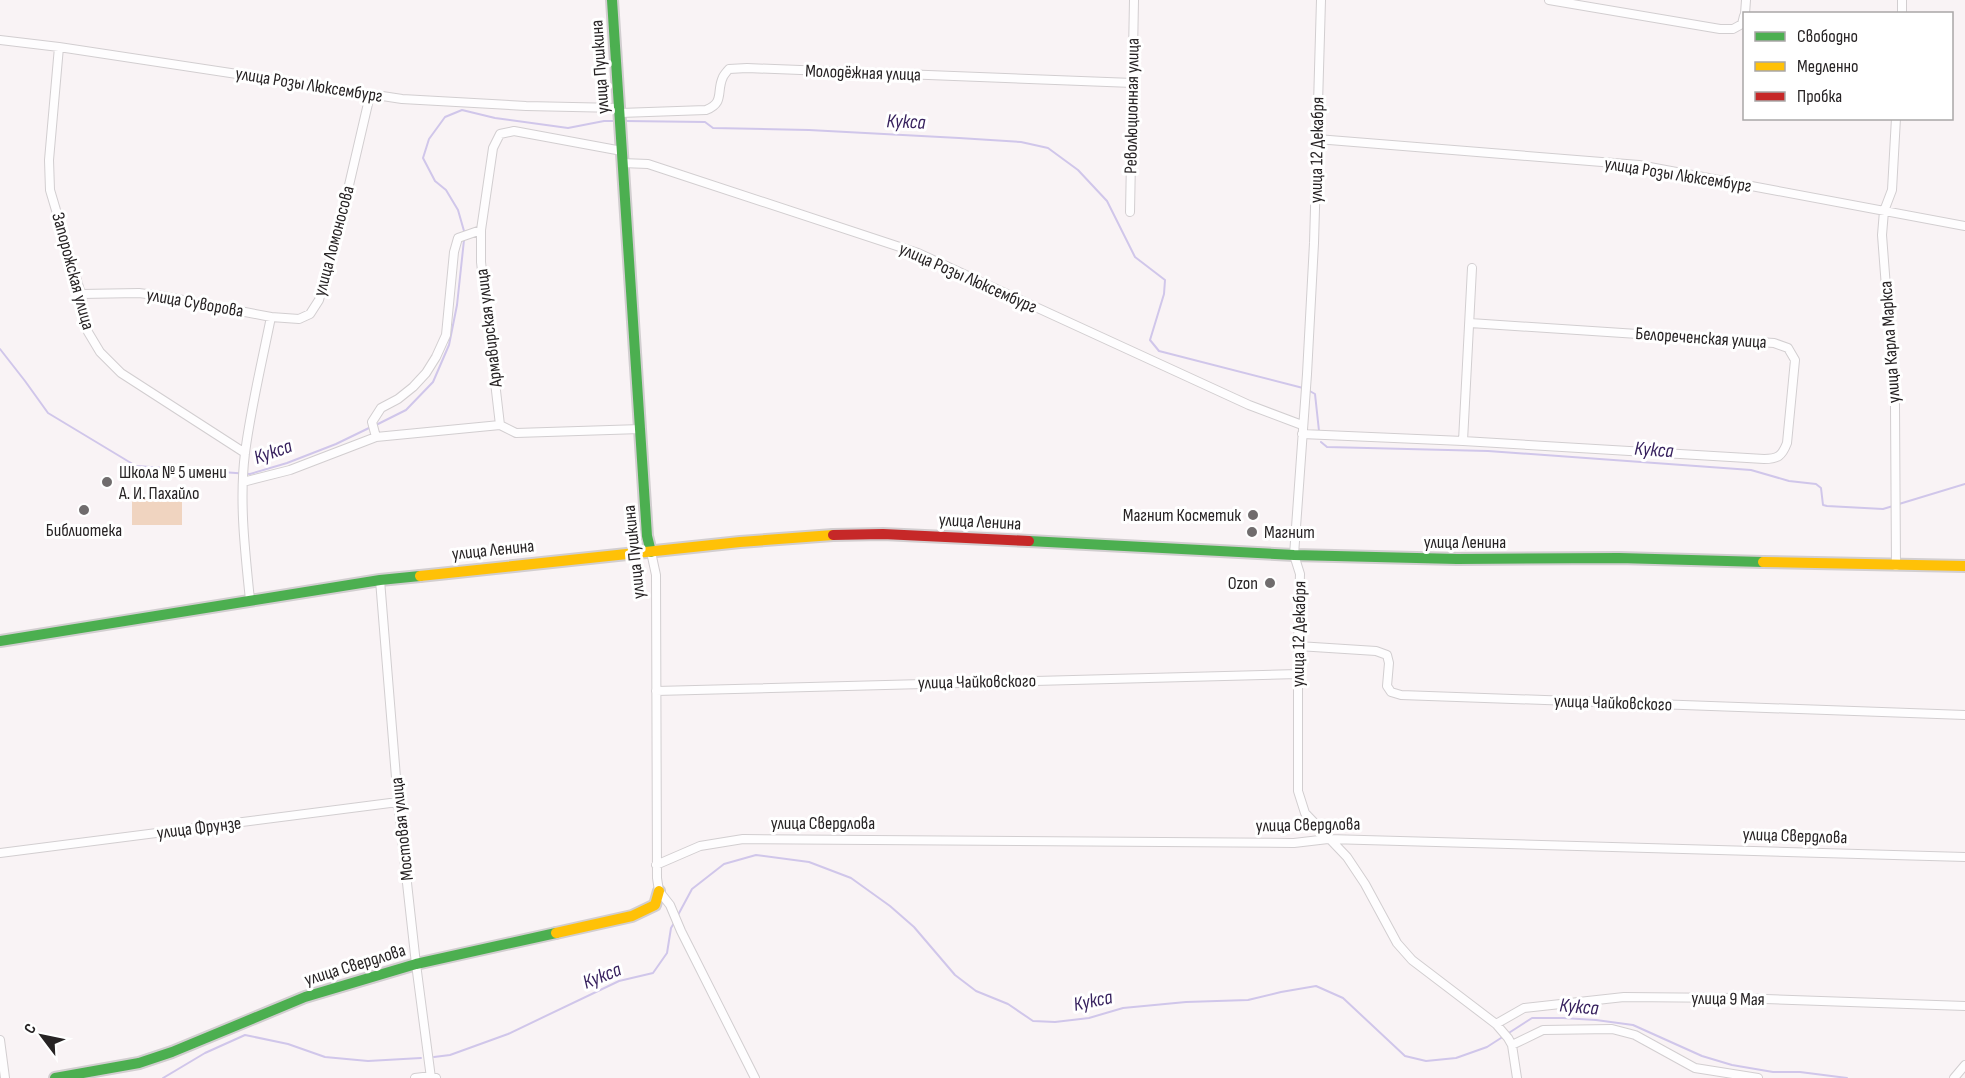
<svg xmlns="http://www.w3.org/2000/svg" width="1965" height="1078" font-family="'Sofia Sans Condensed',sans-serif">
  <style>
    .green { fill: #f0d4c0 }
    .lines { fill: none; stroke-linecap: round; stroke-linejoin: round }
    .stream { stroke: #d0c6ea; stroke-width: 2 }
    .street-casing { stroke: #d2ced0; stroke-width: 10 }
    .fast-casing { stroke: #d2ced0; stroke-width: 14 }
    .slow-casing { stroke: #d2ced0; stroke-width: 14 }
    .jam-casing { stroke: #d2ced0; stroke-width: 14 }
    .street { stroke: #fefdfe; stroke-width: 8 }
    .fast { stroke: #4caf50; stroke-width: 10 }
    .slow { stroke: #ffc107; stroke-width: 10 }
    .jam { stroke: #c62828; stroke-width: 10 }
    .poi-dot { fill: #706c6d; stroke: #fff; stroke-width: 2 }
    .labels { text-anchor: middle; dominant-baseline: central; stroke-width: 6; stroke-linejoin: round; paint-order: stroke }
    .street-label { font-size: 18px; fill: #272324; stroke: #fff }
    .poi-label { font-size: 18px; fill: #272324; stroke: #fff; text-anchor: start }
    .water-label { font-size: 20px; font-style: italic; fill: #37215e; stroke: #fff }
  </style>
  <rect width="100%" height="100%" fill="#f9f3f5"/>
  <path class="green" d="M 132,499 L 182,499 L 182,525 L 132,525 Z"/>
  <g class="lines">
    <path class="stream" d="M 625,121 L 705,122 L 713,128 L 809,130 L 959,138 L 1021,142 L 1048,148 L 1078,170 L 1107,201 L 1135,257 L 1165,280 L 1164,294 L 1150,340 L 1159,351 L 1303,388
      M 464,231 L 458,210 L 446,190 L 435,181 L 423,158 L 429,139 L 445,117 L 462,110 L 495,118 L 568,128 L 604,121 L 616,121
      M 0,349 L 25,381 L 48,413 L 136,466 L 250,474 L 287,463 L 336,444 L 371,427
      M 1308,390 L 1315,394 L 1319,431
      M 376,425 L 406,410 L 433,382 L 449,345 L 457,305 L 464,240
      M 1321,442 L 1327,447 L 1488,451 L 1751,470 L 1789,481 L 1816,484 L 1821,488 L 1823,505 L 1827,506 L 1883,509 L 1893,506
      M 1899,504 L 1965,484
      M 678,915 L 692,889 L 724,864 L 756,855 L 809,862 L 851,878 L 890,906 L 914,927 L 955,975 L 976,991 L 1008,1004 L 1033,1021 L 1055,1022 L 1089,1018 L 1123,1008 L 1186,1002 L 1248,1000 L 1281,992 L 1316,986 L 1343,998 L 1405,1056 L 1426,1061 L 1456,1058 L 1487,1047 L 1532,1018 L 1563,1018 L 1596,1020 L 1633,1025 L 1702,1056 L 1732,1065 L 1773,1072 L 1800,1072 L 1847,1078
      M 434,1057 L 450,1055 L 508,1034 L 619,981 L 653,973 L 667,953 L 671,928 L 674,923
      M 163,1078 L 205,1053 L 245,1035 L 288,1044 L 325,1057 L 368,1061 L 421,1058"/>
    <g class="street-casing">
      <path id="street" d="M 1321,0 L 1314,243 L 1307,374 L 1294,555 L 1300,574 L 1298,646 L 1298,791 L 1305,813 L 1347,857 L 1365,884 L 1397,943 L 1412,960 L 1496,1024 L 1508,1038 L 1512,1045 L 1517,1078
        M 1549,0 L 1720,29 L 1733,29 L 1742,24 L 1744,16
        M 1745,14 L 1746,0
        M 1902,14 L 1902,0
        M 0,40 L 59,47 L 402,99 L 526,106 L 619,108
        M 59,47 L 49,160 L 50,190 L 81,294 L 88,332 L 100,352 L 121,373 L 245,453
        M 620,113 L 706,110 C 725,103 716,91 723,77 C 723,76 728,70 729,69 L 747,68 L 1133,83
        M 1896,118 L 1892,190 L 1884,211 L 1882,235 L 1895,405 L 1896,566
        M 1317,139 L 1639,165 L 1965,226
        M 622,163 L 648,164 L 918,253 L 1249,405 L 1302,425
        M 1130,212 L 1134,0
        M 81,294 L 139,293 L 162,296 L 271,317 L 299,319 L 310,314 L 319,300 L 346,198 L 370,95
        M 500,425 L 481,262 L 481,230 L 493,148 L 500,134 L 514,131 L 622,151
        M 1302,434 L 1463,441 L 1764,459 C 1778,459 1782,456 1787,443 L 1795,360 L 1788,348 L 1774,343 L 1470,323
        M 376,437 L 372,422 L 381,408 L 398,399 L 413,387 L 426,373 L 436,357 L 446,335 L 454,252 L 458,238 L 481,230
        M 1463,441 L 1472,268
        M 243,482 L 290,470 L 376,437 L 500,425 L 516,433 L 641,429
        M 651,552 L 656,575 L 657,878 L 659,891 L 670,905 L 681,931 L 755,1078
        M 380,580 L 398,802 L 416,964 L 431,1078
        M 250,600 C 245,551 239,501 245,453 C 251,407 262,362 271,317
        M 1298,646 L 1376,651 L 1387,655 L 1389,663 L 1387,686 L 1391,692 L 1401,695 L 1965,715
        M 656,691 L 1298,674
        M 0,853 L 398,802
        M 656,865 L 700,846 L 743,839 L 1294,843 L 1328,839 L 1965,857
        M 1496,1024 L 1524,1008 L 1624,997 L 1737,998 L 1965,1006
        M 0,1040 L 5,1078
        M 1512,1045 L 1543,1030 L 1612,1029 L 1635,1035 L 1695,1068 L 1758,1078
        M 415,1078 L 431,1076 L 436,1078
        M 1954,1078 L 1965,1065"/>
    </g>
    <g class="fast-casing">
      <path id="fast" d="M 612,0 L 647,536 L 651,552
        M 1029,541 L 1294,555 L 1457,559 L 1619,558 L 1763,562
        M 0,641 L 380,580 L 420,576
        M 55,1078 L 139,1063 L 172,1052 L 305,997 L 416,964 L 556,933"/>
    </g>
    <g class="slow-casing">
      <path id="slow" d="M 1763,562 L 1965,566
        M 420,576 L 740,542 L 833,535
        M 556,933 L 632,916 L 655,905 L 659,891"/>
    </g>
    <g class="jam-casing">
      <path id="jam" d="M 833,535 L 883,534 L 1029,541"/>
    </g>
    <use href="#street" class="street"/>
    <use href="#fast" class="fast"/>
    <use href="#slow" class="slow"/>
    <use href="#jam" class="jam"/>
  </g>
  <g class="poi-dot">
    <circle cx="107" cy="482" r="6"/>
    <circle cx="84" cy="510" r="6"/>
    <circle cx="1253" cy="515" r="6"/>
    <circle cx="1252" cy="532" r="6"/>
    <circle cx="1270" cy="583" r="6"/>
  </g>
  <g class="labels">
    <g class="street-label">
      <text transform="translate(600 67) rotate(-94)">улица Пушкина</text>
      <text transform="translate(863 73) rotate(2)">Молодёжная улица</text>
      <text transform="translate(309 85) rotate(9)">улица Розы Люксембург</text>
      <text transform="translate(1132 106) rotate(-89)">Революционная улица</text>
      <text transform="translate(1317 150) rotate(-89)">улица 12 Декабря</text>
      <text transform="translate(1678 175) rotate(9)">улица Розы Люксембург</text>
      <text transform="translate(334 241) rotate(-75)">улица Ломоносова</text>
      <text transform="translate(73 271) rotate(75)">Запорожская улица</text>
      <text transform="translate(968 278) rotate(24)">улица Розы Люксембург</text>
      <text transform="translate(195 303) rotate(10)">улица Суворова</text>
      <text transform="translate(489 328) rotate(-97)">Армавирская улица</text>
      <text transform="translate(1701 338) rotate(4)">Белореченская улица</text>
      <text transform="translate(1890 342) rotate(-94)">улица Карла Маркса</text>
      <text transform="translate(980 522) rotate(3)">улица Ленина</text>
      <text x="1465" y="542">улица Ленина</text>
      <text transform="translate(493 550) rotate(-6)">улица Ленина</text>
      <text transform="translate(634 552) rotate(-96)">улица Пушкина</text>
      <text transform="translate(1299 634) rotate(-89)">улица 12 Декабря</text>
      <text transform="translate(977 682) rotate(-1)">улица Чайковского</text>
      <text transform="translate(1613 703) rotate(2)">улица Чайковского</text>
      <text x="823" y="823">улица Свердлова</text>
      <text transform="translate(1308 825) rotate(-1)">улица Свердлова</text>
      <text transform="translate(199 828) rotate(-7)">улица Фрунзе</text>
      <text transform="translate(402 829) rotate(-96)">Мостовая улица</text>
      <text transform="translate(1795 836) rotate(2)">улица Свердлова</text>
      <text transform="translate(355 965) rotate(-17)">улица Свердлова</text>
      <text transform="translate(1728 999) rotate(1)">улица 9 Мая</text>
    </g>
    <g class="poi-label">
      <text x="119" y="472">Школа № 5 имени<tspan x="119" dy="21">А. И. Пахайло</tspan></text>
      <text x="1241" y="515" text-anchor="end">Магнит Косметик</text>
      <text x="84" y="530" text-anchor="middle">Библиотека</text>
      <text x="1264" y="532">Магнит</text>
      <text x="1258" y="583" text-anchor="end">Ozon</text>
    </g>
    <g class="water-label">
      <text transform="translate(906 122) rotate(2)">Кукса</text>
      <text transform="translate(1654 450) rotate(4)">Кукса</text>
      <text transform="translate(273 452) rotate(-20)">Кукса</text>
      <text transform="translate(602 976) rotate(-22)">Кукса</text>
      <text transform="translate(1093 1001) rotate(-12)">Кукса</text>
      <text transform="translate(1579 1007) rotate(5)">Кукса</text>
    </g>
  </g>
  <rect x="1743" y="12" width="210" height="108" fill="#ffffff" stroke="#a9a7a7" stroke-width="1.5"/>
  <rect x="1755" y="32" width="30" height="9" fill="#4caf50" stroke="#a9a7a7" stroke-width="1.5"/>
  <text x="1797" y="42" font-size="18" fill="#272324">Свободно</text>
  <rect x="1755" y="62" width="30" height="9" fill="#ffc107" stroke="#a9a7a7" stroke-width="1.5"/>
  <text x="1797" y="72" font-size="18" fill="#272324">Медленно</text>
  <rect x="1755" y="92" width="30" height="9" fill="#c62828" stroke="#a9a7a7" stroke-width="1.5"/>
  <text x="1797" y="102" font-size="18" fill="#272324">Пробка</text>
  <g transform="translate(42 1036) rotate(302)" stroke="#ffffff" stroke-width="4.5" paint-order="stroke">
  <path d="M0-4.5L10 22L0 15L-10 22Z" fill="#272324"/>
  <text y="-9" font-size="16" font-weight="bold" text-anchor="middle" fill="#272324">С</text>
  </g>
</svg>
